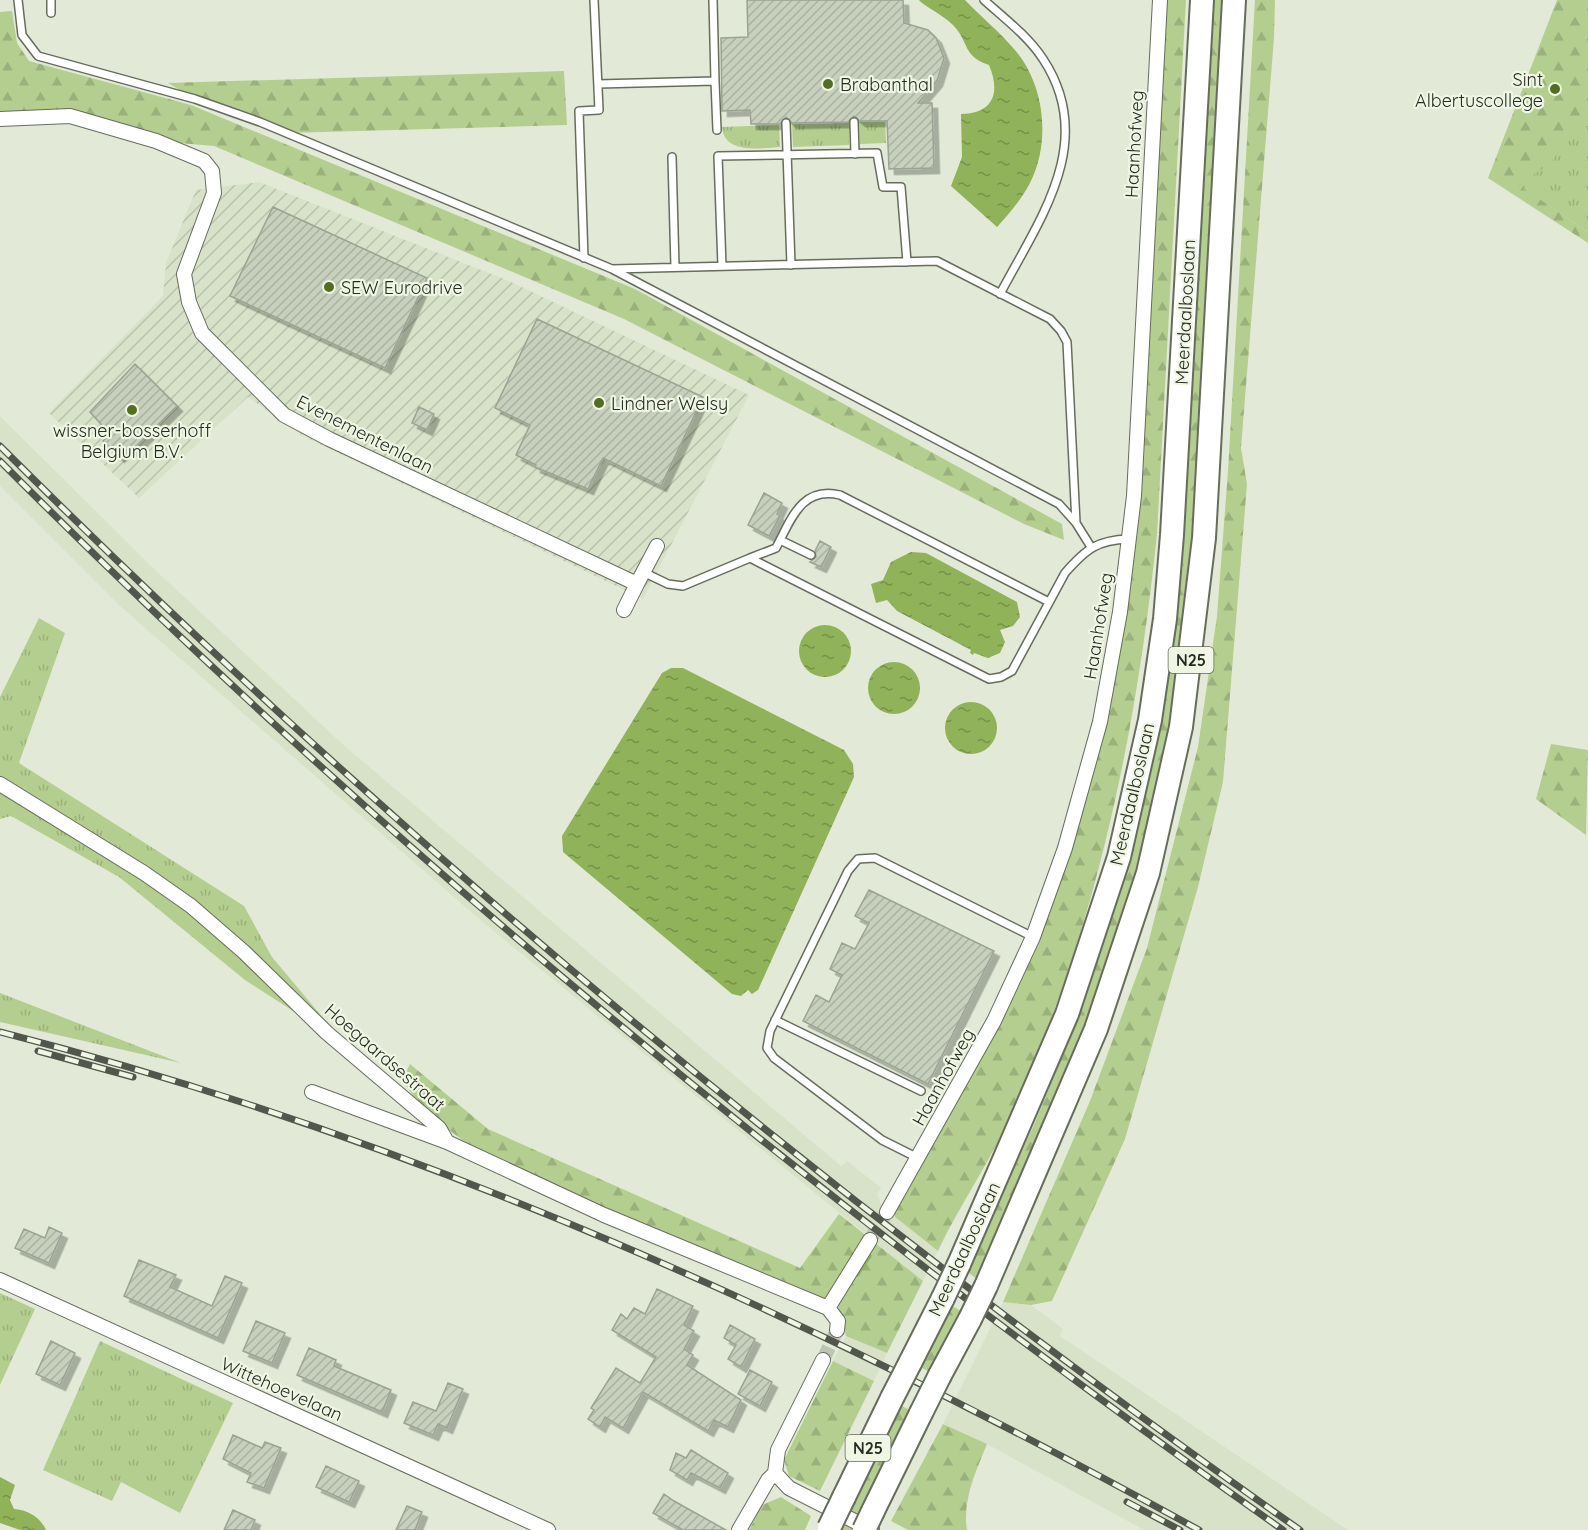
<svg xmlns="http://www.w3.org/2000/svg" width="1588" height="1530" font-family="Quicksand,sans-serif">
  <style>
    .built { fill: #d7e2c8 }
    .industrial { fill: url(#industrial-furrows) }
    .grass { fill: url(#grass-tufts) }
    .forest { fill: url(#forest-firs) }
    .water { fill: url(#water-ripples) }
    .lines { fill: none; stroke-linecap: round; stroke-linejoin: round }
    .stream { stroke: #90b259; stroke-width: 5 }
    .building { fill: url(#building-hatch); stroke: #9ba392; stroke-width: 1.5; filter: url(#shadow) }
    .minor-tunnel { stroke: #bdc4b3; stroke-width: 14; stroke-dasharray: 14 7; stroke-linecap: butt }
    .service-casing { stroke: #666d5d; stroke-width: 10 }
    .minor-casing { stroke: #666d5d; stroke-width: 16 }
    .trunk-casing { stroke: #666d5d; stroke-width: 26 }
    .service { stroke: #fff; stroke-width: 7 }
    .minor { stroke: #fff; stroke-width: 14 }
    .trunk { stroke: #fff; stroke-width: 22 }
    .rail-casing { stroke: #52564c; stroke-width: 7 }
    .rail { stroke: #eff7e4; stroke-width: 4.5; stroke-dasharray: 14; stroke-linecap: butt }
    .trunk-bridge-casing { stroke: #666d5d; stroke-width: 26; stroke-linecap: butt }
    .trunk-bridge { stroke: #fff; stroke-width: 22 }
    .poi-dot { fill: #536e21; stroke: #eff7e4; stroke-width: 2 }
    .labels { text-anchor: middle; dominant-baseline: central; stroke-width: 4.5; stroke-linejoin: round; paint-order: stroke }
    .shield { fill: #eff7e4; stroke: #64685e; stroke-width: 1.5 }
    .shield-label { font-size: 16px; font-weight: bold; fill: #282b24 }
    .poi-label { font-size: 18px; fill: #282b24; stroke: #eff7e4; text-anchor: start }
    .street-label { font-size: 18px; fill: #282b24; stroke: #eff7e4 }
  </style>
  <defs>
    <pattern id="industrial-furrows" width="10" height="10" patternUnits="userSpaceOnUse" patternTransform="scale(1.5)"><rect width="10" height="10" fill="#d7e2c8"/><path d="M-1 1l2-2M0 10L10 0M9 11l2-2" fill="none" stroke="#b9c2ac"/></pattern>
    <pattern id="grass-tufts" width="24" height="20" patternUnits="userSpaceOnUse" patternTransform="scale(1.5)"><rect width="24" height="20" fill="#b4ce8f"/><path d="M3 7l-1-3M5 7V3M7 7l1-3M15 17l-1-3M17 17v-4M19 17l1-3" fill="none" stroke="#9bb17b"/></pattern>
    <pattern id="forest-firs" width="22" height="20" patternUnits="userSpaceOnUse" patternTransform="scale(1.5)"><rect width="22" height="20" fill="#b4ce8f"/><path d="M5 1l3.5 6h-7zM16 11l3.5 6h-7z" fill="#9bb17b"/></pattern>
    <pattern id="water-ripples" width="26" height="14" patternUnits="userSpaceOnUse" patternTransform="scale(1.5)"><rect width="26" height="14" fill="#90b259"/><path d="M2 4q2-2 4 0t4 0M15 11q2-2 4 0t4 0" fill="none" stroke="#769149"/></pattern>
    <pattern id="building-hatch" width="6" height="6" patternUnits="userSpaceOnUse" patternTransform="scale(1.5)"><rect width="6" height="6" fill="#c7cfbd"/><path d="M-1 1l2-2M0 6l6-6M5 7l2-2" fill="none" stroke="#abb2a2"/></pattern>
    <filter id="shadow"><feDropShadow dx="5.5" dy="5.5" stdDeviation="0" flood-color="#0004"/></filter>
  </defs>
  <rect width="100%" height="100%" fill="#e2ead7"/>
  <path class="built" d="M 0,416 L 154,569 L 347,748 L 841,1166 L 847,1161 L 881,1188 L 877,1194 L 883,1208 L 938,1251 L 923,1281 L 485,924 L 120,606 L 0,486 Z
    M 1003,1302 L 1031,1305 L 1063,1329 L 1060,1336 L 1348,1530 L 1144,1530 L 987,1444 L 943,1424 Z
    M 846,1336 L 887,1353 L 874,1381 L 833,1361 Z"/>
  <path class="industrial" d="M 259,182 L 509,281 L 749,395 L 643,599 L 303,436 L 248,397 L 139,498 L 49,413 L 163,296 L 166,263 L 196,190 Z"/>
  <path class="grass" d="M 1588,83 L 1588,232 L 1518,185 Z
    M 885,121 L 886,143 L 860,144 L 859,122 Z
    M 849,122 L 849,145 L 793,147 L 792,124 Z
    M 779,125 L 780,147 C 762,148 724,155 722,127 Z
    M 39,618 L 65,633 L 19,763 L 244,906 L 272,957 L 361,1063 L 327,1033 L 245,980 L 119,877 L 11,816 L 0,819 L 0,697 Z
    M 0,993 L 181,1063 L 0,1022 Z
    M 0,1293 L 35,1309 L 0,1385 Z
    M 100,1341 L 233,1403 L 180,1513 L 121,1482 L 112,1501 L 43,1470 Z"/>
  <path class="forest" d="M 1163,0 L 1186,0 L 1157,534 C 1136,737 1094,942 1005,1127 C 985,1170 958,1208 938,1251 L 895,1217 L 893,1211 L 994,1035 L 1057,886 L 1133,562 Z
    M 1212,0 L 1226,0 L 1188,625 L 1152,824 L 1096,1011 L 978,1280 L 965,1270 L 1034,1125 L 1070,1037 L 1124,874 L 1181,546 L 1188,456 Z
    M 1255,0 L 1275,0 L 1274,38 L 1241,448 L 1247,484 L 1223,782 L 1198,887 L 1125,1139 L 1052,1301 L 1031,1305 L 1003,1302 L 1090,1101 L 1147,948 L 1198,747 L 1217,616 L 1228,471 Z
    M 1557,0 L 1588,0 L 1588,111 L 1583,116 L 1566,116 C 1561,162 1555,159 1519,185 L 1588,232 L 1588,243 L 1488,178 Z
    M 12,11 L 17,43 L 29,61 L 191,105 L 635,289 L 1062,524 L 1064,540 L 1024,524 L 624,319 L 214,146 L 156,141 L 70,116 L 0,119 L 0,12 Z
    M 564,71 L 567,125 L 287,133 L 195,99 L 168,83 Z
    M 1551,744 L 1588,750 L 1586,835 L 1536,799 Z
    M 410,1064 L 488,1129 L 800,1268 L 839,1214 L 923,1281 L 887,1353 L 846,1336 L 838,1306 L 611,1213 L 469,1145 L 425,1112 L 402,1080 Z
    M 949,1304 L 963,1312 L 932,1373 L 918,1366 Z
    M 833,1361 L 874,1381 L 820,1491 L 789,1476 L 784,1460 Z
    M 900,1405 L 914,1412 L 856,1530 L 838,1530 Z
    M 943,1424 L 987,1444 C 976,1471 962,1501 967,1530 L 908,1530 L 891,1521 Z
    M 781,1497 L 811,1516 L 805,1530 L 749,1530 L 762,1505 Z"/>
  <path class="water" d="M 919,0 L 965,0 C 981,17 999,31 1014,49 C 1045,84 1051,142 1030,183 C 1021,200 1009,214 997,227 L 951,186 L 962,157 L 961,114 C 993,114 1001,93 989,65 C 962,56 970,43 953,25 C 943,15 924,6 919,0 Z
    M 911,552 L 926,553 L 1017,602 L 1020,617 L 1013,626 L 1000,630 L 1005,642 L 1000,653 L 988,658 L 974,653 L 973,655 L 970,653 L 971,650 L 897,611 L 887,600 L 876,603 L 871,584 L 883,580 L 891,562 Z
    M799 651a26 26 0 1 1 52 0a26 26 0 1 1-52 0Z
    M868 688a26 26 0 1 1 52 0a26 26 0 1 1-52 0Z
    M 671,668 L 683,668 L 844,750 L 853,764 L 854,777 L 758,990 L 752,994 L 748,990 L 741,996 L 732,994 L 563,852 L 562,836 L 662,673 Z
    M945 728a26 26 0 1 1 52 0a26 26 0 1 1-52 0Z
    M 0,1477 L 15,1485 L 10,1500 L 14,1509 C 28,1510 40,1517 46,1530 L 20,1530 L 0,1523 Z"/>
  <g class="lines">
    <path class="stream" d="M 857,1274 L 869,1256"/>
  </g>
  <path class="building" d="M 747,0 L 903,0 L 904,23 L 928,30 L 936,38 L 944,58 L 937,81 L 918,103 L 932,103 L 934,168 L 889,169 L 887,121 L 860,121 L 854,116 L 848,122 L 792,123 L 786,117 L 780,124 L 751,124 L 750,110 L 722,111 L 721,38 L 748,37 Z
    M 273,207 L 427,278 L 385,368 L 230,296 Z
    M 537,319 L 703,397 L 661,486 L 603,458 L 588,489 L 535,467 L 536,465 L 516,455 L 530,425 L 495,408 Z
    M 135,364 L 177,406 L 129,453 L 126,450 L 119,457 L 103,441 L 110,434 L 90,412 Z
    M 419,407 L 434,414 L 427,430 L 412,423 Z
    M 764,493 L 782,503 L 777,514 L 780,516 L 769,536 L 748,525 Z
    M 820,541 L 831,547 L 821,567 L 810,562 L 816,557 L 815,551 Z
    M 869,890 L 994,951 L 928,1084 L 803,1021 L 816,995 L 829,1002 L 842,975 L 830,969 L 842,943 L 855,949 L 869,923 L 855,916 Z
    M 49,1227 L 62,1233 L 49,1263 L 15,1248 L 24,1229 L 45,1238 Z
    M 139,1260 L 176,1275 L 170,1287 L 212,1306 L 225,1276 L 242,1283 L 218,1338 L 124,1296 Z
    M 657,1289 L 693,1306 L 684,1325 L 694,1331 L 684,1349 L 693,1355 L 687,1365 L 741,1400 L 728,1427 L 714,1420 L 708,1431 L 643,1392 L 623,1428 L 605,1417 L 600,1427 L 588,1419 L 594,1410 L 591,1408 L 616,1368 L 640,1383 L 656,1357 L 612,1330 L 621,1314 L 627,1319 L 634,1308 L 645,1314 Z
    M 256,1321 L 285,1333 L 272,1363 L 243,1351 Z
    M 730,1325 L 755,1339 L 741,1367 L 728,1359 L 736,1345 L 724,1338 Z
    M 51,1341 L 75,1353 L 60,1385 L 36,1374 Z
    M 309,1348 L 336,1360 L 334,1366 L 391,1390 L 382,1412 L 297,1375 Z
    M 750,1370 L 772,1382 L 760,1406 L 738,1394 Z
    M 448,1383 L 463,1389 L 447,1428 L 438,1424 L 433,1435 L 404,1423 L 413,1402 L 436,1411 Z
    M 233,1435 L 262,1448 L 265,1442 L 281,1448 L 264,1488 L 247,1482 L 251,1473 L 223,1459 Z
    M 691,1450 L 728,1473 L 720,1488 L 691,1473 L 687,1480 L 670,1470 L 676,1453 L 686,1458 Z
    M 326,1466 L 359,1481 L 349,1502 L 316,1487 Z
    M 664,1494 L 674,1501 L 726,1530 L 683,1530 L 653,1513 Z
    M 407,1506 L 422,1512 L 415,1530 L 396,1530 Z
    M 233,1510 L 255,1520 L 251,1530 L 224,1530 Z"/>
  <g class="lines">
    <path class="minor-tunnel" d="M 870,1240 L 887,1212
      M 823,1360 L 837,1330"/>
    <g class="service-casing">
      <path id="service" d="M 18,0 L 22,35 L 38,56 L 195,99 L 260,122 L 612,269 L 1059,504 L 1076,523 L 1067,342 L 1061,331 L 1050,319 L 937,261 L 612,269
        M 51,0 L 51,13
        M 984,0 C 1004,18 1028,36 1043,59 C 1098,142 1039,220 1000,294
        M 715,81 L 717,130
        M 598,84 L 715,81 L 713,0
        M 854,122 L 855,154
        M 786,123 L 791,265
        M 672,157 L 675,267
        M 584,258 L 579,111 L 599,110 L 594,0
        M 722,266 L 718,156 L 877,153 L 883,187 L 901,187 L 907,262
        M 1076,523 L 1091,547
        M 780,540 L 811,555
        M 750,558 L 776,548 C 791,520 801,486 840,495 L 1049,602
        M 643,572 L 668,584 L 683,586 L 750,558 L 989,679 L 1001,677 L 1012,671 L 1065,573 C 1086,549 1097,540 1129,539
        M 775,1020 L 921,1091
        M 918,1158 L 882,1140 L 774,1058 L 767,1048 L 770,1031 L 848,871 L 858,859 L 875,858 L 1033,937"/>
    </g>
    <g class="minor-casing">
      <path id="minor" d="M 0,119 L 70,116 L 156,141 L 204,161 L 212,171 L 214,193 L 184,274 L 189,302 L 202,333 L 284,415 L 329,439 L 637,584 L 624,610
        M 637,584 L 657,546
        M 0,784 L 144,873 L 191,906 L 244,952 L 327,1033 L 439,1128 L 447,1142
        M 312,1092 L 447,1142 L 604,1215 L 828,1308 L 838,1321 L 837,1330
        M 887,1212 L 994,1021 L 1033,937 L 1065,848 L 1100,722 L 1120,612 L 1134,496 L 1160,0
        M 0,1280 L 548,1530
        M 828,1308 L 870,1240
        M 823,1360 L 778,1450 L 775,1473 L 789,1488 L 872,1530
        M 739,1530 L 768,1480 L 775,1473"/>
    </g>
    <g class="trunk-casing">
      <path id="trunk" d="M 959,1264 L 1067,1014 L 1119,857 L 1150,720 L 1165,619 L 1172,535 L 1202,0
        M 986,1286 L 1096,1029 L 1148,873 L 1181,727 L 1204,538 L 1234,0
        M 910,1363 L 943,1298
        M 940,1375 L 970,1319
        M 844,1497 L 892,1398
        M 873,1511 L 921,1413"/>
    </g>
    <use href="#service" class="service"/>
    <use href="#minor" class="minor"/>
    <use href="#trunk" class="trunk"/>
    <g class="rail-casing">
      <path id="rail" d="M 0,446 C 400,845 838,1206 1300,1530
        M 0,461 C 393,856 828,1210 1283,1530
        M 0,1032 C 421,1139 819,1321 1199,1530
        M 38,1051 L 133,1077
        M 1127,1502 L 1180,1530"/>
    </g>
    <use href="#rail" class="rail"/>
    <g class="trunk-bridge-casing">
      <path id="trunk-bridge" d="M 943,1298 L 959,1264
        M 970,1319 L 986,1286
        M 892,1398 L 910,1363
        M 921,1413 L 940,1375
        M 829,1528 L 844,1497
        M 864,1530 L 873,1511"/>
    </g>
    <use href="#trunk-bridge" class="trunk-bridge"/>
  </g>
  <g class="poi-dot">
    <circle cx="828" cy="84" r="6"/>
    <circle cx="1555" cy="89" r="6"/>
    <circle cx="329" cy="287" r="6"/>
    <circle cx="599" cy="403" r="6"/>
    <circle cx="132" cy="410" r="6"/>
  </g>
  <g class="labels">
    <g class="shield">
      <rect x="1168.5" y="647" width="45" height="26" rx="4.5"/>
      <rect x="845.5" y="1435" width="45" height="26" rx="4.5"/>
    </g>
    <g class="shield-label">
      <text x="1191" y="660">N25</text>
      <text x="868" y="1448">N25</text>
    </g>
    <g class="poi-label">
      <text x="1543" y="79" text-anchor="end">Sint<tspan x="1543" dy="21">Albertuscollege</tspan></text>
      <text x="840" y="84">Brabanthal</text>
      <text x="341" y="287">SEW Eurodrive</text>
      <text x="611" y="403">Lindner Welsy</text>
      <text x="132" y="430" text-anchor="middle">wissner-bosserhoff<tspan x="132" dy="21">Belgium B.V.</tspan></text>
    </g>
    <g class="street-label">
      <text transform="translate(1134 144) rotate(-87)">Haanhofweg</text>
      <text transform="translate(1185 312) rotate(-87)">Meerdaalboslaan</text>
      <text transform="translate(365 434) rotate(27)">Evenementenlaan</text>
      <text transform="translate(1098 626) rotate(-81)">Haanhofweg</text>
      <text transform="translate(1132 794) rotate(-77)">Meerdaalboslaan</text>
      <text transform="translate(385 1057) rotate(41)">Hoegaardsestraat</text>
      <text transform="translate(943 1077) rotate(-61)">Haanhofweg</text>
      <text transform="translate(964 1249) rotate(-65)">Meerdaalboslaan</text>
      <text transform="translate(282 1389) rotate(24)">Wittehoevelaan</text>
    </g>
  </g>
</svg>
